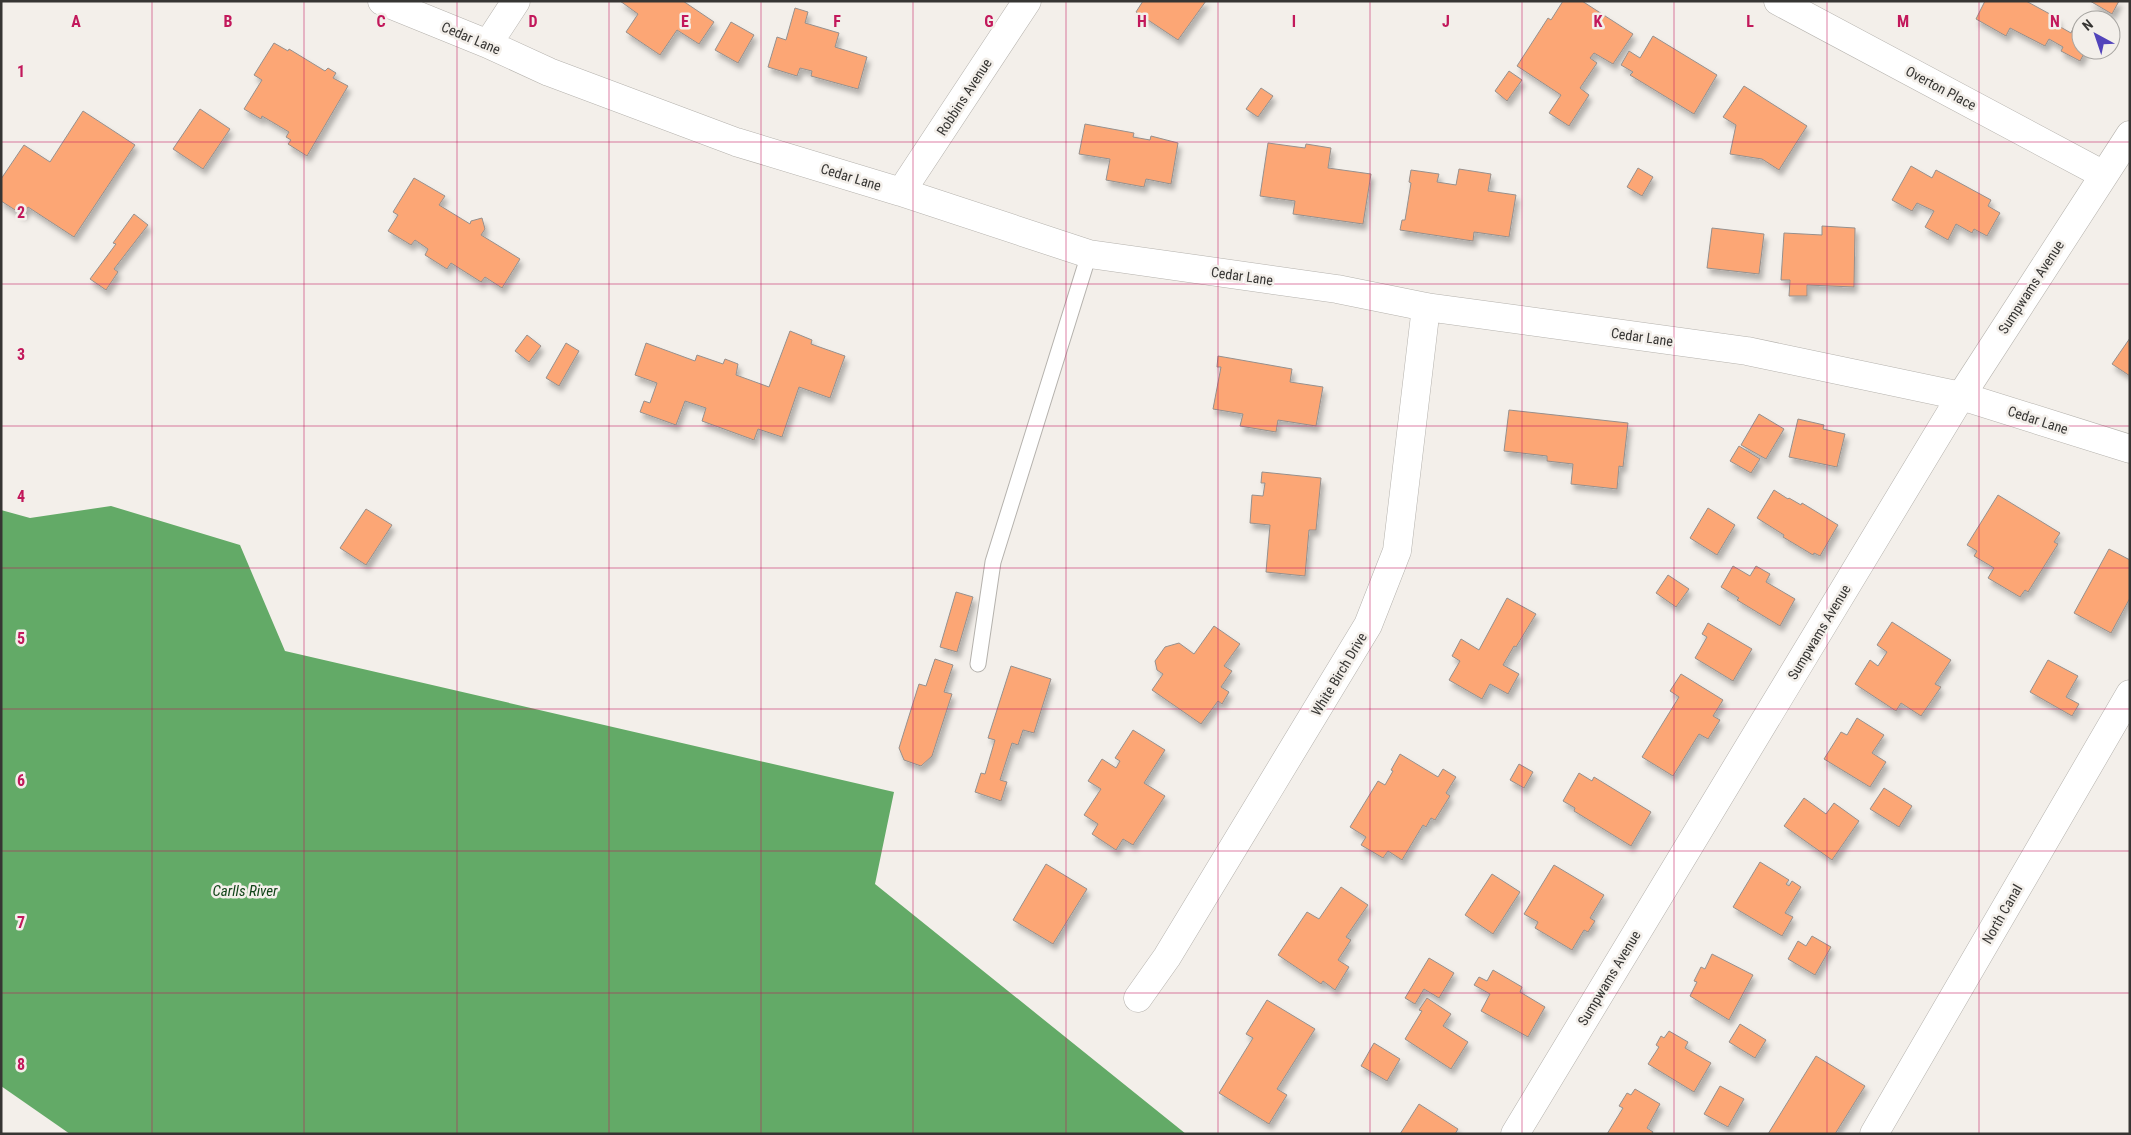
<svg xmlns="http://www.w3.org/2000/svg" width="2131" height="1135" font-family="'Roboto Condensed',sans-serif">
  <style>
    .water { fill: #63aa67 }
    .building { fill: #fca675; stroke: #96908d; filter: url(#shadow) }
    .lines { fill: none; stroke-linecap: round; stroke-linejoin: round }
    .service-casing { stroke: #b5b2ad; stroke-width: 17 }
    .minor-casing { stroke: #b5b2ad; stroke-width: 29 }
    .service { stroke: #fff; stroke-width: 15 }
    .minor { stroke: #fff; stroke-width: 28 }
    .grid { fill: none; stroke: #c2185b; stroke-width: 1; stroke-opacity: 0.55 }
    .labels { text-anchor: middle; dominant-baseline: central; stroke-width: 5; stroke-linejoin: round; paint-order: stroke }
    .street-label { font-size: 14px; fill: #363533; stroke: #f3efea }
    .water-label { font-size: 15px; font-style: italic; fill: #104317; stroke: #f3efea }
    .grid-label { font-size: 16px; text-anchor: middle; font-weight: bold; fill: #c2185b; stroke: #f3efea; stroke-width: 5; stroke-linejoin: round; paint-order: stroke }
  </style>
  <defs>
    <filter id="shadow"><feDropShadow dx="3" dy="5.5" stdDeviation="2.5" flood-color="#0004"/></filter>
  </defs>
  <rect width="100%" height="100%" fill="#f3efea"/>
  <path class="water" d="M 111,506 L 240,545 L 285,651 L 894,792 L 875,884 L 1186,1134 L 70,1134 L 1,1086 L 1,510 L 30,518 Z"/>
  <path class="building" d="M 620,1 L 683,1 L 714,22 L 699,44 L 677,30 L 660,55 L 626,32 L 638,14 Z
    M 1143,1 L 1206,1 L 1178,40 L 1136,12 Z
    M 1563,1 L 1582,1 L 1633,34 L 1613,64 L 1594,53 L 1590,58 L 1597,63 L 1580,88 L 1589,95 L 1569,126 L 1549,113 L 1561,95 L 1517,66 L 1548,18 L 1551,20 Z
    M 1985,1 L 2026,1 L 2059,19 L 2057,25 L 2071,33 L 2074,26 L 2081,30 L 2081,50 L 2086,50 L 2080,61 L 2061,51 L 2063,47 L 2049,39 L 2045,46 L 2010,28 L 2006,36 L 1976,19 Z
    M 2090,1 L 2119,1 L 2112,14 Z
    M 795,8 L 808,12 L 805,23 L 839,33 L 835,47 L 867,57 L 858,89 L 811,76 L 812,71 L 800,68 L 797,76 L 768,67 L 777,37 L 786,40 Z
    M 731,22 L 754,35 L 738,63 L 715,50 Z
    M 1653,36 L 1717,75 L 1694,114 L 1630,75 L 1633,72 L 1621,65 L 1629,51 L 1640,58 Z
    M 274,43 L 288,51 L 289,49 L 325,71 L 328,68 L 336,73 L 333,78 L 348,86 L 307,156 L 288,144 L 291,140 L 286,137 L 289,132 L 262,116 L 261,119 L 244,109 L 262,80 L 254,75 Z
    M 1509,71 L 1522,80 L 1507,101 L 1495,91 Z
    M 1744,86 L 1807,126 L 1779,170 L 1762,159 L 1730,154 L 1736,125 L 1723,117 Z
    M 1261,88 L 1273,96 L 1258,117 L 1246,109 Z
    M 200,109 L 230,129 L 203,169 L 173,149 Z
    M 83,111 L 135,145 L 74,237 L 28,207 L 23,215 L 1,201 L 1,179 L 24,145 L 50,162 Z
    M 1085,124 L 1134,133 L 1133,137 L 1150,140 L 1151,136 L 1178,143 L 1171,184 L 1146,179 L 1144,187 L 1106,180 L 1110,159 L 1079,154 Z
    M 1268,143 L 1305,148 L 1306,144 L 1331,148 L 1328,168 L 1371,174 L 1363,224 L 1293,214 L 1295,201 L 1260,196 Z
    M 1911,166 L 1932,178 L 1936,170 L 1991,200 L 1988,206 L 2000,213 L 1987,236 L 1974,229 L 1972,233 L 1956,224 L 1948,240 L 1925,227 L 1934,211 L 1917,203 L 1912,211 L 1892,200 Z
    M 1638,168 L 1653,177 L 1642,196 L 1627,187 Z
    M 1459,169 L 1491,174 L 1488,191 L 1516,195 L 1509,237 L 1474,232 L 1473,241 L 1400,230 L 1402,220 L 1405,220 L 1411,183 L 1409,182 L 1411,170 L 1439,174 L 1437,182 L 1456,185 Z
    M 414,178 L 445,196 L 439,205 L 470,224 L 471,221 L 482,218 L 485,229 L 481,235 L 520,259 L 502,288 L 485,277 L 481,282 L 451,263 L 447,269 L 425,255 L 428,249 L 415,240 L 411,245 L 388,231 L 398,215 L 393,212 Z
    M 134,214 L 148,225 L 114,269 L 118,272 L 106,290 L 90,279 L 116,244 L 113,243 Z
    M 1822,226 L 1855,228 L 1854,287 L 1807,285 L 1807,296 L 1789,296 L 1790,280 L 1781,280 L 1784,233 L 1822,235 Z
    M 1712,228 L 1764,234 L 1759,274 L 1707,268 Z
    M 790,331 L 812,340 L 811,344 L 845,356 L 830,398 L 799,387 L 782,437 L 758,429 L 754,440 L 702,421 L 706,408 L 685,401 L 676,425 L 640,412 L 644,401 L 650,403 L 657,383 L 635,375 L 646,343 L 695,361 L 697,355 L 723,364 L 725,359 L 738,364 L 736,375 L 769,387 Z
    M 527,335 L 541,346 L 529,362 L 515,351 Z
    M 2130,338 L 2130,376 L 2112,364 Z
    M 566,343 L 579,351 L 559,386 L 546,378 Z
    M 1218,356 L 1292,369 L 1290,382 L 1323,387 L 1316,426 L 1278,420 L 1276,432 L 1240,426 L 1243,414 L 1213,409 L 1221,367 L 1217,367 Z
    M 1509,410 L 1628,423 L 1623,467 L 1619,466 L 1617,489 L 1571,484 L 1573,464 L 1547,461 L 1547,456 L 1504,451 Z
    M 1759,414 L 1784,429 L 1766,459 L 1741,445 Z
    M 1798,419 L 1824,425 L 1823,429 L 1845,434 L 1837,467 L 1789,457 Z
    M 1739,446 L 1760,459 L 1751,473 L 1730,461 Z
    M 1262,472 L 1321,478 L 1316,530 L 1309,530 L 1305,576 L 1266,572 L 1270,525 L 1250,523 L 1252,495 L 1263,496 L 1265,483 L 1261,483 Z
    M 1774,490 L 1788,499 L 1789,498 L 1801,505 L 1802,503 L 1838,525 L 1820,556 L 1814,553 L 1813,555 L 1783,537 L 1784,535 L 1757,518 Z
    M 1998,495 L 2060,533 L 2054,542 L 2058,544 L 2028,592 L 2025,590 L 2020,597 L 1988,578 L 1994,568 L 1974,556 L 1977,551 L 1967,545 Z
    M 1708,508 L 1735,525 L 1717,555 L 1690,538 Z
    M 366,509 L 392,525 L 366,565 L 340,548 Z
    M 2109,549 L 2130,560 L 2130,598 L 2111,633 L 2074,613 Z
    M 1733,566 L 1750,576 L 1756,566 L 1770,574 L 1766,582 L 1795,599 L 1780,626 L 1737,600 L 1739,598 L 1721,587 Z
    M 1668,575 L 1689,589 L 1676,607 L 1656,593 Z
    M 956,592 L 973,597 L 957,652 L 940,647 Z
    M 1507,598 L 1536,614 L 1516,647 L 1514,646 L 1503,665 L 1519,674 L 1508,694 L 1490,684 L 1482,699 L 1449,680 L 1460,661 L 1452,656 L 1461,639 L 1479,650 Z
    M 1892,622 L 1951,660 L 1935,684 L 1941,687 L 1921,716 L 1901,703 L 1896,711 L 1855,684 L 1870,660 L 1878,666 L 1887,652 L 1877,645 Z
    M 1708,623 L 1752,649 L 1733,681 L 1695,658 L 1707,637 L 1702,634 Z
    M 1214,626 L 1240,644 L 1224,666 L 1232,671 L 1221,687 L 1229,692 L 1222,704 L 1218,701 L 1201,724 L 1152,690 L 1163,674 L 1157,670 L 1155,661 L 1165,647 L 1179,643 L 1194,654 Z
    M 935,659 L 953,665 L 944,692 L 952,694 L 932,756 L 921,766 L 904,760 L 899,748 L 919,684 L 926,686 Z
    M 2048,660 L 2078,676 L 2066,697 L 2079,704 L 2072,716 L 2030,692 Z
    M 1011,666 L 1051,679 L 1034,733 L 1023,730 L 1018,745 L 1012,743 L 1000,780 L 1007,782 L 1001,801 L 975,792 L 981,773 L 985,774 L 995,740 L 988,738 Z
    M 1681,674 L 1723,700 L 1713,716 L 1720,720 L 1708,739 L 1699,734 L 1673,776 L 1642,757 L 1679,697 L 1670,691 Z
    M 1857,718 L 1884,735 L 1872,753 L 1886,762 L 1870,787 L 1824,759 L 1841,732 L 1847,735 Z
    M 1133,730 L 1165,750 L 1144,783 L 1165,796 L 1133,845 L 1123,839 L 1116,850 L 1092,834 L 1098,824 L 1084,815 L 1101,789 L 1088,781 L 1102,759 L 1116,768 L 1120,761 L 1115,758 Z
    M 1400,754 L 1438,777 L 1443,769 L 1456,777 L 1446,793 L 1450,796 L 1435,820 L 1431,818 L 1426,827 L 1423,825 L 1402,860 L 1388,851 L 1383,858 L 1361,845 L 1366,837 L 1350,827 L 1378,781 L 1385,785 L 1393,771 L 1391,770 Z
    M 1519,764 L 1533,772 L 1524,788 L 1510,780 Z
    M 1579,773 L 1592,781 L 1594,777 L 1651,812 L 1631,846 L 1574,811 L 1575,808 L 1563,801 Z
    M 1884,788 L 1912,806 L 1899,827 L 1870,809 Z
    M 1804,798 L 1826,814 L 1834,803 L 1859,821 L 1832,860 L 1784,826 Z
    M 1760,862 L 1789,880 L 1786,884 L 1789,886 L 1792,881 L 1801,887 L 1785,913 L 1793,917 L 1782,936 L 1733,907 Z
    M 1046,864 L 1087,889 L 1053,944 L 1013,920 Z
    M 1554,865 L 1604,895 L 1590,918 L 1595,921 L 1588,932 L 1584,930 L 1572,950 L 1535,928 L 1538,922 L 1524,914 Z
    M 1492,874 L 1520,892 L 1493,934 L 1465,915 Z
    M 1341,887 L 1368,905 L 1346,937 L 1351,940 L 1338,960 L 1349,967 L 1335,990 L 1323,981 L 1321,984 L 1278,955 L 1307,912 L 1319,919 Z
    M 1812,936 L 1831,947 L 1815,975 L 1788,959 L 1798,941 L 1806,946 Z
    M 1712,954 L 1753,975 L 1729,1020 L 1690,996 L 1697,982 L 1694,981 L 1701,967 L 1705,969 Z
    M 1429,958 L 1454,973 L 1439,998 L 1424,989 L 1415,1004 L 1405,998 Z
    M 1493,970 L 1522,987 L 1520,992 L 1545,1007 L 1528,1037 L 1481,1011 L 1490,994 L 1474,985 L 1479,977 L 1487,981 Z
    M 1427,998 L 1451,1014 L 1443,1026 L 1468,1042 L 1451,1069 L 1405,1039 L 1422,1011 L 1419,1010 Z
    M 1267,1000 L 1315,1029 L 1277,1089 L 1287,1095 L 1269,1124 L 1219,1093 L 1253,1038 L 1246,1034 Z
    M 1740,1024 L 1766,1040 L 1755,1058 L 1729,1042 Z
    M 1669,1031 L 1688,1042 L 1685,1048 L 1711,1063 L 1694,1092 L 1648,1064 L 1659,1047 L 1656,1045 L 1661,1036 L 1664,1038 Z
    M 1374,1043 L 1400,1059 L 1387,1081 L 1361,1066 Z
    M 1816,1056 L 1865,1086 L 1835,1134 L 1768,1134 Z
    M 1720,1086 L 1744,1099 L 1728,1127 L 1704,1114 Z
    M 1635,1089 L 1660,1104 L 1647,1128 L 1653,1132 L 1652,1134 L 1607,1134 L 1623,1108 L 1619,1106 L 1627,1093 L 1631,1095 Z
    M 1419,1104 L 1458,1129 L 1455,1134 L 1400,1134 Z"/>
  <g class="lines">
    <g class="service-casing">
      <path id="service" d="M 978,664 L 993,562 L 1089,254"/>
    </g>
    <g class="minor-casing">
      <path id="minor" d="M 382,1 L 488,44 L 549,72 L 736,142 L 901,192 L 1089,254 L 1337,289 L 1426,307 L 1747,351 L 1961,396 L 2130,449
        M 1778,1 L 2104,175
        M 488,44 L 516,1
        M 901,192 L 1027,1
        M 1138,998 L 1167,957 L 1368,625 L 1397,551 L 1426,307
        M 1515,1134 L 1961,396 L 2130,135
        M 1874,1134 L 2130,694"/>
    </g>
    <use href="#service" class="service"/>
    <use href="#minor" class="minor"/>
  </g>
  <path class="grid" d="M 152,1 L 152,1134M 304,1 L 304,1134M 457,1 L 457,1134M 609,1 L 609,1134M 761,1 L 761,1134M 913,1 L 913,1134M 1066,1 L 1066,1134M 1218,1 L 1218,1134M 1370,1 L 1370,1134M 1522,1 L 1522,1134M 1674,1 L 1674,1134M 1827,1 L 1827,1134M 1979,1 L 1979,1134M 1,142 L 2130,142M 1,284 L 2130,284M 1,426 L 2130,426M 1,568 L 2130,568M 1,709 L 2130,709M 1,851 L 2130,851M 1,993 L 2130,993"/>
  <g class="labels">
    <g class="street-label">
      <text transform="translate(471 38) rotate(23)">Cedar Lane</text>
      <text transform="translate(1941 88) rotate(28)">Overton Place</text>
      <text transform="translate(964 97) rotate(-57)">Robbins Avenue</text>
      <text transform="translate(851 177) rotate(17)">Cedar Lane</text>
      <text transform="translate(1242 276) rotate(8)">Cedar Lane</text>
      <text transform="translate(2031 287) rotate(-57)">Sumpwams Avenue</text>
      <text transform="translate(1642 337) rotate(8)">Cedar Lane</text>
      <text transform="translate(2038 420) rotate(18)">Cedar Lane</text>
      <text transform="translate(1819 632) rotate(-59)">Sumpwams Avenue</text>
      <text transform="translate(1339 674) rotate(-59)">White Birch Drive</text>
      <text transform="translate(2002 914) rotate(-60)">North Canal</text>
      <text transform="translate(1609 978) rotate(-59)">Sumpwams Avenue</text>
    </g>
    <g class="water-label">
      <text x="245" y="891">Carlls River</text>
    </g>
  </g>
  <g class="grid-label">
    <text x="76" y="27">A</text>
    <text x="228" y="27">B</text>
    <text x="381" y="27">C</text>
    <text x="533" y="27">D</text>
    <text x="685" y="27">E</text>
    <text x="837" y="27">F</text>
    <text x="989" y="27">G</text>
    <text x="1142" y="27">H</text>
    <text x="1294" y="27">I</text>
    <text x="1446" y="27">J</text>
    <text x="1598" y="27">K</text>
    <text x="1750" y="27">L</text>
    <text x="1903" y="27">M</text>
    <text x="2055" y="27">N</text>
    <text x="21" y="77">1</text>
    <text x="21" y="218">2</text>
    <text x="21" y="360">3</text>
    <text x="21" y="502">4</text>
    <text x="21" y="644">5</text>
    <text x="21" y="786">6</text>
    <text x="21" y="928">7</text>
    <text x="21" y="1070">8</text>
  </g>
  <rect width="2131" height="1135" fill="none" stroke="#363533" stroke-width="5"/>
  <g transform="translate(2096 35) rotate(320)"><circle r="24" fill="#f3efea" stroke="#a7a5a1"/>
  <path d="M0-4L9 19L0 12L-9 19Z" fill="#5244bb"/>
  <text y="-8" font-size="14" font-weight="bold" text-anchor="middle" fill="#363533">N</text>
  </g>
</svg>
